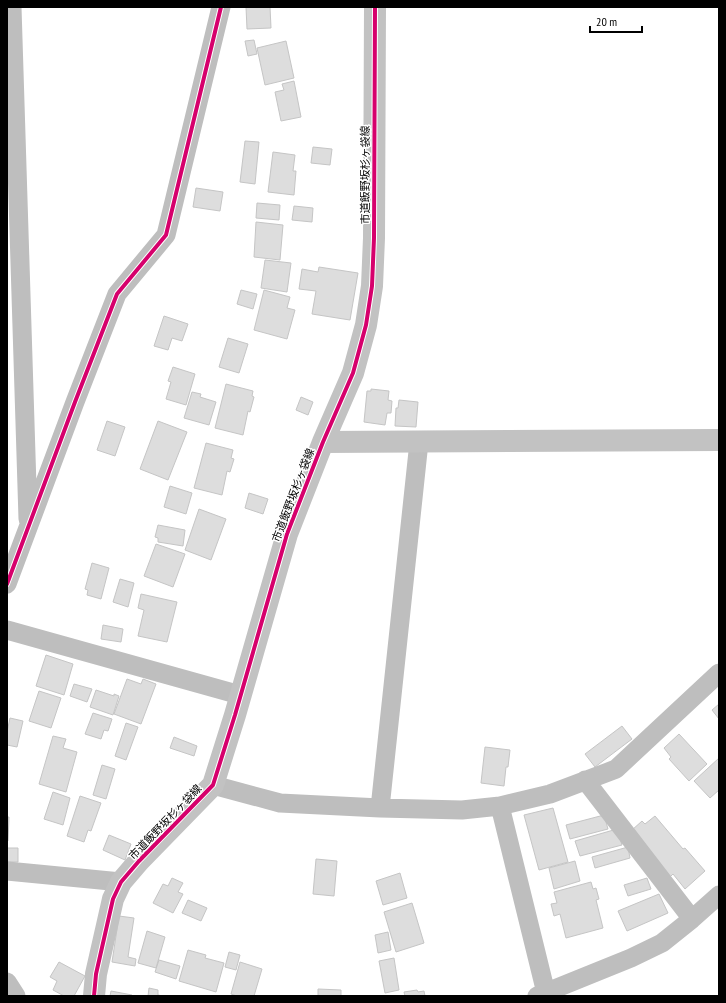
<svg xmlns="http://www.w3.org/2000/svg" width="726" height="1003" font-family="'PT Sans Narrow','Noto Sans JP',sans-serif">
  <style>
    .building { fill: #ddd; stroke: #c5c5c5 }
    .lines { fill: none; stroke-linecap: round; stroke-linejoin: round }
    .street { stroke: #bebebe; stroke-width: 19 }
    .secondary { stroke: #c2c2c2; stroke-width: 22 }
    .cycleway-casing { stroke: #fff; stroke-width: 6 }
    .cycleway { stroke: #d6006c; stroke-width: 4 }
    .labels { text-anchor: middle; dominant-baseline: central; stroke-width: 3; stroke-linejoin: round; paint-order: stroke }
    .street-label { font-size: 11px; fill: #000; stroke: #fff }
  </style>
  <rect width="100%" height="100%" fill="#fff"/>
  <path class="building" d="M 246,7 L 270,7 L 271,28 L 247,29 Z
    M 254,40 L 257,54 L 248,56 L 245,41 Z
    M 286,41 L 294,78 L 265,85 L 257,48 Z
    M 294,81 L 301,117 L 281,121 L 275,92 L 284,90 L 282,84 Z
    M 245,141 L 259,142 L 255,184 L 240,182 Z
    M 313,147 L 332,149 L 330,165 L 311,163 Z
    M 273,152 L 295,155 L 293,171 L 296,171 L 294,195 L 268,192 Z
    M 196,188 L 223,192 L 220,211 L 193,207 Z
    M 257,203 L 280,205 L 279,220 L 256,218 Z
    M 294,206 L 313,208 L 312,222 L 292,220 Z
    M 256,222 L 283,225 L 280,260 L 254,257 Z
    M 265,260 L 291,263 L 287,292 L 261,288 Z
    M 319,267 L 358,273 L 350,320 L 312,314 L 316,291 L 299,289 L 302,269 L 318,272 Z
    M 241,290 L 257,294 L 253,309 L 237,304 Z
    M 264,290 L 290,297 L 287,308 L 295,310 L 287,339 L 254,330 Z
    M 164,316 L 188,324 L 182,341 L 172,338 L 168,350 L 154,346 Z
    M 228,338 L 248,344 L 239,373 L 219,367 Z
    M 173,367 L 195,374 L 186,405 L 166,399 L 171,382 L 168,381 Z
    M 226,384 L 253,391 L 252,396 L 254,397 L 250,412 L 248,411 L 243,435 L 215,428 Z
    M 371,389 L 389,391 L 388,400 L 392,401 L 391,413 L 387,413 L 385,425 L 364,422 L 367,391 L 371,391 Z
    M 192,392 L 201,394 L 200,397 L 216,402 L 209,425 L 184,418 Z
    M 301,397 L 313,402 L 308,415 L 296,410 Z
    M 399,400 L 418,402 L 416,427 L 395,426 L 396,408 L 398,408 Z
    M 107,421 L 125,427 L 115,456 L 97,450 Z
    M 158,421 L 187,432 L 168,480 L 140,469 Z
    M 206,443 L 233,450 L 231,458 L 234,459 L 230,472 L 227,471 L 222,495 L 194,488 Z
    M 170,486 L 192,493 L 186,514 L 164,507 Z
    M 249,493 L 268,499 L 263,514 L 245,508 Z
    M 199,509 L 226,519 L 211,560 L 185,550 Z
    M 158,525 L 185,530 L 183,546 L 158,542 L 158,538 L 155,537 Z
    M 156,544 L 185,554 L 173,587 L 144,576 Z
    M 92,563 L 109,568 L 101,599 L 87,595 L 88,590 L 85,589 Z
    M 120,579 L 134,583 L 128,607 L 113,602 Z
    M 141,594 L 177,602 L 167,642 L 138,636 L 144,610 L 138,608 Z
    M 103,625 L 123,629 L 121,642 L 101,639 Z
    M 46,655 L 73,664 L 64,695 L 36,686 Z
    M 127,679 L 141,684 L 143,679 L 156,684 L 141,724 L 114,714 Z
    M 74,684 L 92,689 L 87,702 L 70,696 Z
    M 96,690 L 114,696 L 114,694 L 119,696 L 113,715 L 90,707 Z
    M 39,691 L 61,698 L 51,728 L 29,721 Z
    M 719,704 L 719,719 L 712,710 Z
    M 93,713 L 112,719 L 108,731 L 104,730 L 101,739 L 85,734 Z
    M 10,718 L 23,721 L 17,747 L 7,745 L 7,732 Z
    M 126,723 L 138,727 L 126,760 L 115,756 Z
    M 622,726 L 632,739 L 595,767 L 585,754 Z
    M 679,734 L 707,764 L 689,781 L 669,759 L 671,757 L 664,748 Z
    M 53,736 L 66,739 L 63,748 L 77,752 L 66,792 L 39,784 Z
    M 174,737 L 197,746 L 194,756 L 170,748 Z
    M 485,747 L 510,750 L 508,767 L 506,767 L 504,786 L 481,783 Z
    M 719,758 L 719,790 L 710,798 L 694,781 Z
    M 102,765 L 115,769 L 106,799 L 93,795 Z
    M 53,792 L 70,798 L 63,825 L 44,819 Z
    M 80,796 L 101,803 L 91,831 L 88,830 L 84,842 L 67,836 Z
    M 553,808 L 568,862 L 539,870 L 524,815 Z
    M 604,815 L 608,829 L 570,839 L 566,825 Z
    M 655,816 L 683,849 L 685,848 L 705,871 L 685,889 L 673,874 L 669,878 L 632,830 L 642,821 L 645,824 Z
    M 7,817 L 9,817 L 8,841 L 7,841 Z
    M 617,829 L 622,845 L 580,856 L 575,841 Z
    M 109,835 L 131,844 L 125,860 L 103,850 Z
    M 628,847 L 630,858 L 595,868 L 592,857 Z
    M 7,848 L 18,848 L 18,862 L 7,862 Z
    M 316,859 L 337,861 L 334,896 L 313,894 Z
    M 575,861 L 580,881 L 554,889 L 549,868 Z
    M 400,873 L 407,898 L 383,905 L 376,881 Z
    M 172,878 L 183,883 L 178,892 L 183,894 L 173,913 L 153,903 L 163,884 L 168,886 Z
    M 647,878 L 651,889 L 628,896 L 624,885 Z
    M 591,882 L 593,889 L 596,888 L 599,899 L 596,900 L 603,928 L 566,938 L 560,914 L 554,916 L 551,904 L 557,903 L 554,892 Z
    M 659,894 L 668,913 L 627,931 L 618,911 Z
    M 188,900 L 207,908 L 201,921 L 182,913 Z
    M 412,903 L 424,943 L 396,952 L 384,912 Z
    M 119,916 L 134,918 L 128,957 L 136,959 L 135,966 L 112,962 Z
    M 147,931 L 165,937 L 156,968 L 138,963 Z
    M 388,932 L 391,950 L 378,953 L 375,935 Z
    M 188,950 L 206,955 L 205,958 L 224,963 L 216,992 L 179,981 Z
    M 229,952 L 240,955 L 236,970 L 225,967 Z
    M 394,958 L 399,990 L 385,993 L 379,961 Z
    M 159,960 L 180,966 L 176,979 L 155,972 Z
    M 59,962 L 85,976 L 74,996 L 64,996 L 53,990 L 57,981 L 50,977 Z
    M 240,962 L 262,969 L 254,996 L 237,996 L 231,994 Z
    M 149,988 L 158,990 L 158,995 L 163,996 L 148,996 Z
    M 318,989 L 341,990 L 341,996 L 318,996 Z
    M 417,990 L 418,992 L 424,991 L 425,996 L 405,996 L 404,992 Z
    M 111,991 L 132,995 L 132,996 L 110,996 Z"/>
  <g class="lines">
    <path class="street" d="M 12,7 L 28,519
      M 7,584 L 75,402 L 117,294 L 166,235 L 221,7
      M 7,630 L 240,695
      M 585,780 L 692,919
      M 213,785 L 280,803 L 380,808 L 462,810 L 500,806 L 550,794 L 616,769 L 719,673
      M 500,806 L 546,993
      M 380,808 L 419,442
      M 7,871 L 121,882
      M 7,982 L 16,996
      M 537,996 L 631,958 L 662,943 L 692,919 L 719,895"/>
    <path class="secondary" d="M 323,442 L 719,440
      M 94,996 L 96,974 L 113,899 L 121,882 L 139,861 L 213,785 L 235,715 L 287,534 L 323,442 L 353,373 L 366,325 L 372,286 L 374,238 L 375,7"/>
    <g class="cycleway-casing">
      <path id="cycleway" d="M 7,584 L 75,402 L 117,294 L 166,235 L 221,7
        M 94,996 L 96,974 L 113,899 L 121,882 L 139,861 L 213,785 L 235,715 L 287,534 L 323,442 L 353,373 L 366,325 L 372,286 L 374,238 L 375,7"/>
    </g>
    <use href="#cycleway" class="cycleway"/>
  </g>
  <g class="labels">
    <g class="street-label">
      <text transform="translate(365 175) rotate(-90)">市道飯野坂杉ヶ袋線</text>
      <text transform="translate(293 495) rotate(-69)">市道飯野坂杉ヶ袋線</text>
      <text transform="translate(165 822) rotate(-46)">市道飯野坂杉ヶ袋線</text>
    </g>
  </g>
  <rect width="726" height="1003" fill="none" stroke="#000000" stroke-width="16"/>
  <path d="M590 26v6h52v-6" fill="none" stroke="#000000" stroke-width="2"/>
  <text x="596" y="26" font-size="12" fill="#000000" stroke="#ffffff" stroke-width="3" paint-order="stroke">20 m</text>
</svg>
